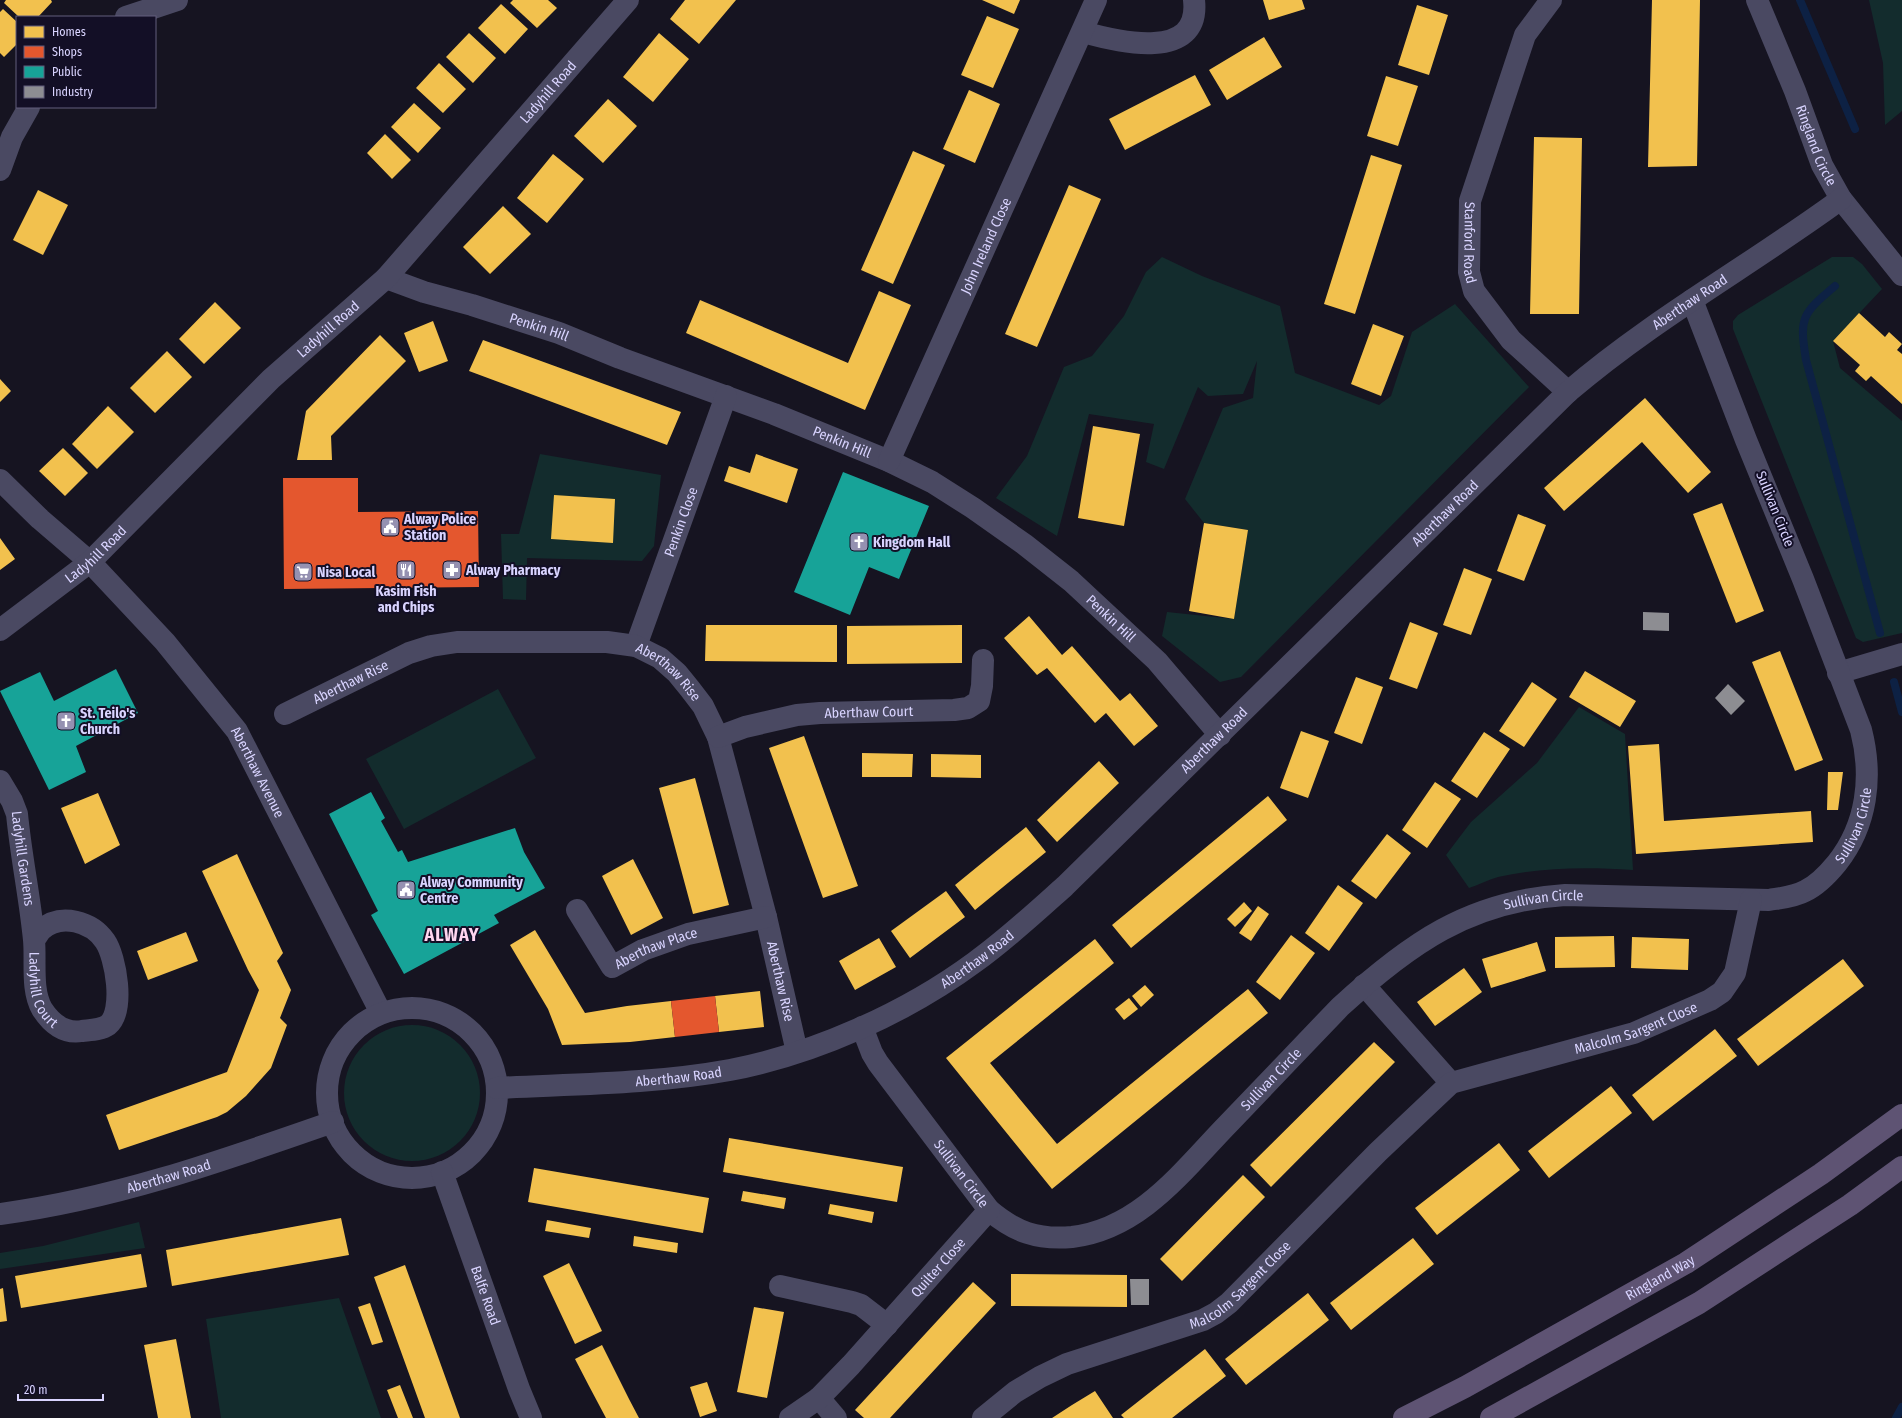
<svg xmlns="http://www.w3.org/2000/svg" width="1902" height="1418" font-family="'Fira Sans Condensed',sans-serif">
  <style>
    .green { fill: #132c2d }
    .homes { fill: #f2c14e }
    .shops { fill: #e4572e }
    .public { fill: #17a398 }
    .industry { fill: #8d8d92 }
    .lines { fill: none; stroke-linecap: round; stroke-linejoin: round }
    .stream { stroke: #0d2144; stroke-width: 8 }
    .minor { stroke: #4a4962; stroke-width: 22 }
    .major { stroke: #5e5373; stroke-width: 22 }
    .labels { text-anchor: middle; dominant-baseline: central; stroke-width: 4; stroke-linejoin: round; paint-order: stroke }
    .street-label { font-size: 14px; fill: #d9d4ff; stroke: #130f26 }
    .poi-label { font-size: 14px; font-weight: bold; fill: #d9d4ff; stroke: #130f26; text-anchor: start }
    .district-label { font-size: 18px; font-weight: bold; letter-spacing: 1px; fill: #ffd6f0; stroke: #130f26 }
  </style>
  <rect width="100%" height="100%" fill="#161421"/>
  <path class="green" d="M 1869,0 L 1902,0 L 1902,111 L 1885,125 L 1883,63 Z
    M 1162,257 L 1202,276 L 1280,306 L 1295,373 L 1379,405 L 1391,396 L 1412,332 L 1455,304 L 1529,387 L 1241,677 L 1220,682 L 1162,636 L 1167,612 L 1234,619 L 1248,530 L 1204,523 L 1185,499 L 1223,408 L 1253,398 L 1257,361 L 1243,394 L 1208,396 L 1198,387 L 1164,469 L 1146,462 L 1154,424 L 1089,414 L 1057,536 L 996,498 L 1027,456 L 1064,367 L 1092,356 L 1124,316 L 1146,272 Z
    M 1832,257 L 1853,257 L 1862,264 L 1882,289 L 1833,341 L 1840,368 L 1902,421 L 1902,633 L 1863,642 L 1856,638 L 1733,329 L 1733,321 L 1738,315 Z
    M 540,454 L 661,475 L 654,546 L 642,561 L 527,558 L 526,600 L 503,599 L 501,534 L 519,534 Z
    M 498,689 L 536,758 L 404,829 L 366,759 Z
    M 1579,707 L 1625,734 L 1633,870 C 1588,867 1542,867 1498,877 C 1488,880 1478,885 1469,888 L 1446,855 L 1471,822 L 1537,763 Z
    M344 1093a68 68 0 1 1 136 0a68 68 0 1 1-136 0Z
    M 139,1222 L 145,1248 L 0,1269 L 0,1253 L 43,1246 Z
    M 339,1298 L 381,1418 L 221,1418 L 206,1319 Z"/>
  <path class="homes" d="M 6,0 L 51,0 L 52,2 L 38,17 L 19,17 L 4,3 Z
    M 513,0 L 548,0 L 557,8 L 537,28 L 510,3 Z
    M 685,0 L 736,0 L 699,44 L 670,19 Z
    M 982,0 L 1020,0 L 1014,14 Z
    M 1263,0 L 1302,0 L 1305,9 L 1269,20 Z
    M 1652,0 L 1700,0 L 1697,166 L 1648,167 Z
    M 501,4 L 528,29 L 505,54 L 478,28 Z
    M 1417,5 L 1448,15 L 1429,75 L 1398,65 Z
    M 3,9 L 17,22 L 17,44 L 4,57 L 0,53 L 0,12 Z
    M 987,16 L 1019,29 L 993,88 L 961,75 Z
    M 469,33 L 496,58 L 473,83 L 446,57 Z
    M 659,33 L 689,59 L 653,102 L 623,77 Z
    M 1264,37 L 1282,67 L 1227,100 L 1209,70 Z
    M 439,63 L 466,89 L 443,113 L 416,88 Z
    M 1195,75 L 1211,105 L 1125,150 L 1109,119 Z
    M 1386,76 L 1418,86 L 1398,146 L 1367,136 Z
    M 969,90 L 1000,104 L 975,163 L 943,149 Z
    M 608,99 L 637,126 L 603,163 L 574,136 Z
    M 414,103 L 441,128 L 418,153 L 391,127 Z
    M 385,134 L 411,160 L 392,179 L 367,153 Z
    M 1534,137 L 1582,138 L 1579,314 L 1530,314 Z
    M 913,151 L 945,165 L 893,284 L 861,270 Z
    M 553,154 L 584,179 L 547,223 L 517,198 Z
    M 1371,155 L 1402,165 L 1355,314 L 1324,304 Z
    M 1069,185 L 1101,199 L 1037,347 L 1005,334 Z
    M 38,190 L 68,205 L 43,255 L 13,240 Z
    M 503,206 L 531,234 L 490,274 L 463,247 Z
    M 879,291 L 911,305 L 865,410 L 686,333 L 700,300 L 848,363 Z
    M 215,302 L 241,328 L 204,364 L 179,339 Z
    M 1859,313 L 1885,337 L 1889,332 L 1902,344 L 1897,350 L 1902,354 L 1902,404 L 1871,376 L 1866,381 L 1855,371 L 1860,365 L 1833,341 Z
    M 433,321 L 448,361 L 419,372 L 404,333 Z
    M 1373,324 L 1404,336 L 1381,396 L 1351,384 Z
    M 380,335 L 406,361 L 331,436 L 332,460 L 297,460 L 306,411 Z
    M 483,340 L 681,412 L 667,445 L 469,371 Z
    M 167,351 L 192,377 L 155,413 L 130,388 Z
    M 0,379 L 11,391 L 0,402 Z
    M 1645,398 L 1711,472 L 1688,493 L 1642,442 L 1564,511 L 1544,488 Z
    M 108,406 L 134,432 L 97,469 L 72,444 Z
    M 1093,426 L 1140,434 L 1124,526 L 1078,518 Z
    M 63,448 L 88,473 L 65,496 L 39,471 Z
    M 756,454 L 798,469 L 787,503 L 724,481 L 729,466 L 750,473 Z
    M 554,495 L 615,499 L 613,543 L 551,539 Z
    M 1722,503 L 1764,611 L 1736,623 L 1693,514 Z
    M 1518,514 L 1546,525 L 1524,581 L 1497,571 Z
    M 1204,523 L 1248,530 L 1234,619 L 1189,611 Z
    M 0,538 L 15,559 L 0,570 Z
    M 1464,568 L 1492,579 L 1471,635 L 1443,625 Z
    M 1029,616 L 1062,655 L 1072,646 L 1120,701 L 1130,693 L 1158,726 L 1134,746 L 1106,713 L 1095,723 L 1047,668 L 1037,675 L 1004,638 Z
    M 1410,622 L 1438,633 L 1417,689 L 1389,679 Z
    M 706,625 L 837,625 L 837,662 L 705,661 Z
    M 962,625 L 962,663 L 847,664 L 847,626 Z
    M 1780,651 L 1823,760 L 1795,771 L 1752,662 Z
    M 1585,671 L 1636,701 L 1620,727 L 1569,697 Z
    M 1356,677 L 1383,687 L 1362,744 L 1334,733 Z
    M 1532,682 L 1557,699 L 1524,747 L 1499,731 Z
    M 1301,731 L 1329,741 L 1308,798 L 1280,788 Z
    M 1484,732 L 1510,749 L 1477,798 L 1451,781 Z
    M 804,736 L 858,886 L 823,898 L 769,748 Z
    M 1659,744 L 1664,821 L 1811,811 L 1813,842 L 1636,854 L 1628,746 Z
    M 862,753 L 913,754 L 912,777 L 862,777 Z
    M 931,754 L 981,755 L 981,778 L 931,777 Z
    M 1099,761 L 1119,783 L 1057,842 L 1037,820 Z
    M 1828,772 L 1843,772 L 1838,810 L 1827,810 Z
    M 695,778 L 729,905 L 693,914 L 659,788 Z
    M 1435,782 L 1461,799 L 1427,848 L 1402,830 Z
    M 98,793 L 120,845 L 85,864 L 61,808 Z
    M 1268,796 L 1287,820 L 1131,948 L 1112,925 Z
    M 1026,827 L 1046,852 L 975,910 L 955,885 Z
    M 1387,834 L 1411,853 L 1376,899 L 1351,881 Z
    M 237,854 L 283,953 L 277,961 L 291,990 L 280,1018 L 287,1025 L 271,1068 L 246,1096 L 227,1112 L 217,1117 L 119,1150 L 106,1115 L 227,1072 L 259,990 L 248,970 L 202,871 Z
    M 633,859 L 663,918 L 631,935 L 602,876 Z
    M 1338,885 L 1363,903 L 1329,951 L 1305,933 Z
    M 946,891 L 965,917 L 910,958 L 891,931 Z
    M 1244,902 L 1252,911 L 1235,927 L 1227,919 Z
    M 1258,906 L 1269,914 L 1251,941 L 1239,933 Z
    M 535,930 L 585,1013 L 627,1006 L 671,1001 L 675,1037 L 630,1042 L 562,1045 L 548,1009 L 510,945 Z
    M 186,932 L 198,961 L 148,980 L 137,951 Z
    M 1291,935 L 1315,953 L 1280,1000 L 1256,982 Z
    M 1614,936 L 1615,967 L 1555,968 L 1555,937 Z
    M 1632,937 L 1689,939 L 1688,970 L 1631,968 Z
    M 879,938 L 896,967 L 855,990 L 839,961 Z
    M 1095,939 L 1114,963 L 990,1063 L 1057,1144 L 1248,989 L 1268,1013 L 1052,1189 L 946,1058 Z
    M 1537,942 L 1546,971 L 1491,988 L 1482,959 Z
    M 1843,959 L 1864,986 L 1758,1066 L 1737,1039 Z
    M 1464,968 L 1482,992 L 1435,1026 L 1417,1002 Z
    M 1145,985 L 1154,995 L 1141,1007 L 1132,996 Z
    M 760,991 L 764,1027 L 719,1032 L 715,996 Z
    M 1129,998 L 1138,1009 L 1124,1020 L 1115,1009 Z
    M 1715,1029 L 1737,1056 L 1653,1121 L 1632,1095 Z
    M 1374,1042 L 1395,1062 L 1271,1187 L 1250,1165 Z
    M 1611,1086 L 1632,1113 L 1549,1178 L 1528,1151 Z
    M 729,1138 L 903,1167 L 897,1202 L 723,1172 Z
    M 1499,1143 L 1520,1170 L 1437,1235 L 1415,1208 Z
    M 534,1168 L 709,1198 L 703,1233 L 528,1202 Z
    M 1243,1175 L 1265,1197 L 1182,1281 L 1160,1259 Z
    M 743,1191 L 786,1198 L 784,1209 L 741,1201 Z
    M 830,1204 L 874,1212 L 872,1223 L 828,1214 Z
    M 341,1218 L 349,1255 L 172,1286 L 166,1250 Z
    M 547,1220 L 591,1228 L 589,1238 L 545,1231 Z
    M 634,1236 L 678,1243 L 677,1253 L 633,1246 Z
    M 1413,1238 L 1434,1264 L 1351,1330 L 1330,1303 Z
    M 141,1254 L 147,1287 L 21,1308 L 15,1276 Z
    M 569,1263 L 602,1331 L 575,1344 L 543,1276 Z
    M 405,1265 L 460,1418 L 425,1418 L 374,1277 Z
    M 1011,1274 L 1127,1275 L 1127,1307 L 1011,1306 Z
    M 973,1282 L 996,1303 L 890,1418 L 864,1418 L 855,1410 Z
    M 3,1288 L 7,1321 L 0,1322 L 0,1289 Z
    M 1308,1293 L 1329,1320 L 1246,1385 L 1225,1359 Z
    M 370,1303 L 383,1342 L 372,1345 L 358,1307 Z
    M 754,1307 L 784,1312 L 767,1398 L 737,1392 Z
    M 176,1339 L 191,1418 L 158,1418 L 144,1345 Z
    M 602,1345 L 629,1399 L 639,1418 L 606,1418 L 589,1386 L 575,1359 Z
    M 1205,1349 L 1226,1376 L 1172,1418 L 1124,1418 L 1121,1415 Z
    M 707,1382 L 717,1411 L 700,1417 L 690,1387 Z
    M 400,1385 L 413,1418 L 398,1418 L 387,1390 Z
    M 1095,1391 L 1113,1418 L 1052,1418 L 1072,1405 Z"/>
  <path class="shops" d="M 283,478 L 358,478 L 358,512 L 478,511 L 479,587 L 284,589 Z
    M 715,996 L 719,1032 L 675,1037 L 671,1001 Z"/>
  <path class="public" d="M 843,472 L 929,506 L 899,579 L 869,567 L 850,615 L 794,592 Z
    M 116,669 L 138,713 L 76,746 L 86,772 L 49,790 L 0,691 L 40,672 L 54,701 Z
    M 371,792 L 385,818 L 381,821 L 398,852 L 402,850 L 408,862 L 515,828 L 524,852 L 545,888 L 494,915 L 499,923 L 404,974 L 371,915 L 378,911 L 329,814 Z"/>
  <path class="industry" d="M 1643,612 L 1669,613 L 1669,631 L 1643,630 Z
    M 1728,684 L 1745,701 L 1731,715 L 1715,698 Z
    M 1130,1279 L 1149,1279 L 1149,1305 L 1131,1305 Z"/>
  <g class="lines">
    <path class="stream" d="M 1800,0 L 1855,129
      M 1835,286 C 1802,314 1799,317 1806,360 L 1880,633
      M 1894,682 L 1902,712
      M 1896,1418 L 1902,1407"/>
    <g class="minor">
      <path id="s1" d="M 1551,0 L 1525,35 L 1470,201 L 1469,272 L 1474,291 L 1511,340 L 1568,392"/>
      <path id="s2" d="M 1757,0 L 1795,91 L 1822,165 L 1841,199 L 1902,275"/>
      <path d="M 126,17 L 177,0"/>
      <path d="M 1083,32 C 1118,42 1201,62 1194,0"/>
      <path d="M 0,170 L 12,137 L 29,107"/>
      <path id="s3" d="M 386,278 L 424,292 L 472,305 L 559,333 L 620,358 L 774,414 L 889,461 L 932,482 L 973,508 L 1024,544 L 1071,581 L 1157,661 L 1220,735"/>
      <path id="s4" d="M 889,461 L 1096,0"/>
      <path id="s5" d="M 0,480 L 40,519 L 90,562 L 165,642 L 237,731 L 381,1013"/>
      <path id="s6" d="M 0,630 L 90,562 L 271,379 L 386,278 L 628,0"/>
      <path id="s7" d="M 636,646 L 726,396"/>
      <path d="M 1838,673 L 1902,654"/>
      <path id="s8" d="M 285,714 L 409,653 L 431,646 L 457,642 L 607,642 L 636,646 L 660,658 L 677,673 L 690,689 L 703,706 L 718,737 L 766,917 L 797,1052"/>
      <path id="s9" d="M 718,737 L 745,727 L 797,715 L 820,713 L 954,710 L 968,708 L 979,701 L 982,686 L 983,660"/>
      <path id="s10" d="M 0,781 L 12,801 L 17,814 C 21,856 30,898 34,940 C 36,961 31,990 42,1009 C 51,1023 64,1034 82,1031 C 90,1030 101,1030 108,1025 C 125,1011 116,957 105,941 C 92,922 61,912 41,930 C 39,933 36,937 34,940"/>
      <path id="s11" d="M 577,910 L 612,967 L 643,950 L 688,934 L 766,917"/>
      <path d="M 1364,985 L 1451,1083"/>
      <circle cx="412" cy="1093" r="85"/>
      <path id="s12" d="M 862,1027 L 872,1053 L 878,1063 L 989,1210 C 1015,1232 1037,1240 1072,1237 C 1141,1229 1184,1169 1229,1123 C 1266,1084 1303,1046 1340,1007 C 1409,944 1469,901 1565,895 L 1769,900 C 1781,898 1794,897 1805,891 C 1818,885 1828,874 1837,863 C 1867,825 1873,777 1861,730 L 1803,579 L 1746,440 L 1692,300"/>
      <path id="s13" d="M 497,1088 C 575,1084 653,1084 730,1070 C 814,1054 906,1013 975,962 C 1007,939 1036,912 1065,886 L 1568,392 C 1653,319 1751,265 1841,199"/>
      <path id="s14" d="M 442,1172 L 519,1389 L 531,1418"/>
      <path id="s15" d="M 0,1214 C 115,1199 224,1160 333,1122"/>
      <path d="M 780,1286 L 852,1302 L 861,1305 L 887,1325"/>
      <path d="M 819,1398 L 836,1418"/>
      <path id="s16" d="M 790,1418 L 819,1398 L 851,1365 L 989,1210"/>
      <path id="s17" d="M 983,1418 L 1015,1392 L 1040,1377 L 1067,1364 L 1203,1320 L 1216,1313 L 1229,1303 L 1378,1152 L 1451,1083 L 1634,1033 L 1710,1000 L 1722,992 L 1735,973 L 1751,900"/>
    </g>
    <g class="major">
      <path id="s18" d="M 1404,1418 L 1465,1387 L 1686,1263 L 1821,1174 L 1902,1115"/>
      <path d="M 1491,1418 L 1699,1303 L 1850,1205 L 1902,1167"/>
    </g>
  </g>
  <defs>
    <g id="civic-square" transform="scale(1)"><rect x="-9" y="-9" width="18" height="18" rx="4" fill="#9591b1" stroke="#130f26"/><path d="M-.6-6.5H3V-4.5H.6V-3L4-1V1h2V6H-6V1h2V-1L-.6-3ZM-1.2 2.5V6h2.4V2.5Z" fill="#fff"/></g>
    <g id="church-square" transform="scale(1)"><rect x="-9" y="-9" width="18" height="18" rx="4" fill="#9591b1" stroke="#130f26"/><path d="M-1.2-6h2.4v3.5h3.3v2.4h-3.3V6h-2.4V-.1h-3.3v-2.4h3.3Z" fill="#fff"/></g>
    <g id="restaurant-square" transform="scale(1)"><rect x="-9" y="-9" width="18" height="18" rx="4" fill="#9591b1" stroke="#130f26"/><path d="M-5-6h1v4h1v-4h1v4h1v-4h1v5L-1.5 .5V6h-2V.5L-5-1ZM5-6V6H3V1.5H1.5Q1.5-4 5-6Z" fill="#fff"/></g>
    <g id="pharmacy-square" transform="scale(1)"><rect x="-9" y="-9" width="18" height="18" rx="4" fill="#9591b1" stroke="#130f26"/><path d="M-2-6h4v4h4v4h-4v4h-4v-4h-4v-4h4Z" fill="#fff"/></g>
    <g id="supermarket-square" transform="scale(1)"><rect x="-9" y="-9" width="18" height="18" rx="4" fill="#9591b1" stroke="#130f26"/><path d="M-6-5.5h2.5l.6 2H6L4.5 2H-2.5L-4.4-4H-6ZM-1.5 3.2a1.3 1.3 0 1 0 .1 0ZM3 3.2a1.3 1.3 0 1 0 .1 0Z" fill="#fff"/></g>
  </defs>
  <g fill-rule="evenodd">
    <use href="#civic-square" x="390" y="527"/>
    <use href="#church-square" x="859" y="542"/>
    <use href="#restaurant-square" x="406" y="570"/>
    <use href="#pharmacy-square" x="452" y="570"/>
    <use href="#supermarket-square" x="303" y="572"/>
    <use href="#church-square" x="66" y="721"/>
    <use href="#civic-square" x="406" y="890"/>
  </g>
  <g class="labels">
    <g class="street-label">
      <text stroke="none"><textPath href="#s6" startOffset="770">Ladyhill Road</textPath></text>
      <text stroke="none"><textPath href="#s2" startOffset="157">Ringland Circle</textPath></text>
      <text stroke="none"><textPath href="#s1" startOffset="260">Stanford Road</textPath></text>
      <text stroke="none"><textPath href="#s4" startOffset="236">John Ireland Close</textPath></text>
      <text stroke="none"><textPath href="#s13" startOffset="1478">Aberthaw Road</textPath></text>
      <text stroke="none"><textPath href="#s3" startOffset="161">Penkin Hill</textPath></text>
      <text stroke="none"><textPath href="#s6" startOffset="446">Ladyhill Road</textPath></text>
      <text stroke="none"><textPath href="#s3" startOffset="485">Penkin Hill</textPath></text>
      <text transform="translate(1775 509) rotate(68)">Sullivan Circle</text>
      <text stroke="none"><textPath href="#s13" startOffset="1154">Aberthaw Road</textPath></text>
      <text stroke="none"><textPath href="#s7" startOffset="132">Penkin Close</textPath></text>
      <text stroke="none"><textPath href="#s6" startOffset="122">Ladyhill Road</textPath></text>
      <text stroke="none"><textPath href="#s3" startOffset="809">Penkin Hill</textPath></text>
      <text stroke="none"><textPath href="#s8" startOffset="409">Aberthaw Rise</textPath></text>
      <text stroke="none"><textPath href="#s8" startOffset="73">Aberthaw Rise</textPath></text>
      <text stroke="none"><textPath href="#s9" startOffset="154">Aberthaw Court</textPath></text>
      <text stroke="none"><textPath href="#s13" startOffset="830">Aberthaw Road</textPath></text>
      <text stroke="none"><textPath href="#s5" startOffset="392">Aberthaw Avenue</textPath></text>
      <text stroke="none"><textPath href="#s12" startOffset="1256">Sullivan Circle</textPath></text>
      <text stroke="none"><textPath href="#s10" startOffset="82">Ladyhill Gardens</textPath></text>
      <text stroke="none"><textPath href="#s12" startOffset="908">Sullivan Circle</textPath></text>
      <text stroke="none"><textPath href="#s11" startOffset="115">Aberthaw Place</textPath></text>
      <text stroke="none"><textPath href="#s13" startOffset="507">Aberthaw Road</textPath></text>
      <text stroke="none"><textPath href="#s8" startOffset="745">Aberthaw Rise</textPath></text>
      <text stroke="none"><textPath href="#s10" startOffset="216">Ladyhill Court</textPath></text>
      <text stroke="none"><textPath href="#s17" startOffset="780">Malcolm Sargent Close</textPath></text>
      <text stroke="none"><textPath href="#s13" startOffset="182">Aberthaw Road</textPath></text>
      <text stroke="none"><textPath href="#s12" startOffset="573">Sullivan Circle</textPath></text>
      <text stroke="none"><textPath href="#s12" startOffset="178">Sullivan Circle</textPath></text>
      <text stroke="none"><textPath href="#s15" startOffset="173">Aberthaw Road</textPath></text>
      <text stroke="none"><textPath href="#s16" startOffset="212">Quilter Close</textPath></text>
      <text stroke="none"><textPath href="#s18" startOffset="292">Ringland Way</textPath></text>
      <text stroke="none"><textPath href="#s17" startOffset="294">Malcolm Sargent Close</textPath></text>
      <text stroke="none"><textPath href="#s14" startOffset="131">Balfe Road</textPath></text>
    </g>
    <g class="poi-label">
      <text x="404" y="519">Alway Police<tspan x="404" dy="16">Station</tspan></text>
      <text x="873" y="542">Kingdom Hall</text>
      <text x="466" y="570">Alway Pharmacy</text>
      <text x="317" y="572">Nisa Local</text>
      <text x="406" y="591" text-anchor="middle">Kasim Fish<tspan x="406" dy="16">and Chips</tspan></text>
      <text x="80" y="713">St. Teilo's<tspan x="80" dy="16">Church</tspan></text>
      <text x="420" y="882">Alway Community<tspan x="420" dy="16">Centre</tspan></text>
    </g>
    <g class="district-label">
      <text x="452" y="935">ALWAY</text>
    </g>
  </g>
  <rect x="16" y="16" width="140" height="92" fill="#130f26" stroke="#625e7d"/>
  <rect x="24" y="26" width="20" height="12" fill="#f2c14e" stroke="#625e7d"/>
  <text x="52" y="36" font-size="12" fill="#d9d4ff">Homes</text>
  <rect x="24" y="46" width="20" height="12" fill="#e4572e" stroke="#625e7d"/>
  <text x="52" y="56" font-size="12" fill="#d9d4ff">Shops</text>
  <rect x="24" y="66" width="20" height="12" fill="#17a398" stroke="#625e7d"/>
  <text x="52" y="76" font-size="12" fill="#d9d4ff">Public</text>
  <rect x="24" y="86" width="20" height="12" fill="#8d8d92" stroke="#625e7d"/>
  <text x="52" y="96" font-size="12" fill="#d9d4ff">Industry</text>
  <path d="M18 1394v6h85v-6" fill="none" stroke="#d9d4ff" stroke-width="2"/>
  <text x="24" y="1394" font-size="12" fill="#d9d4ff" stroke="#130f26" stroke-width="3" paint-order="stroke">20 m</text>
</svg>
